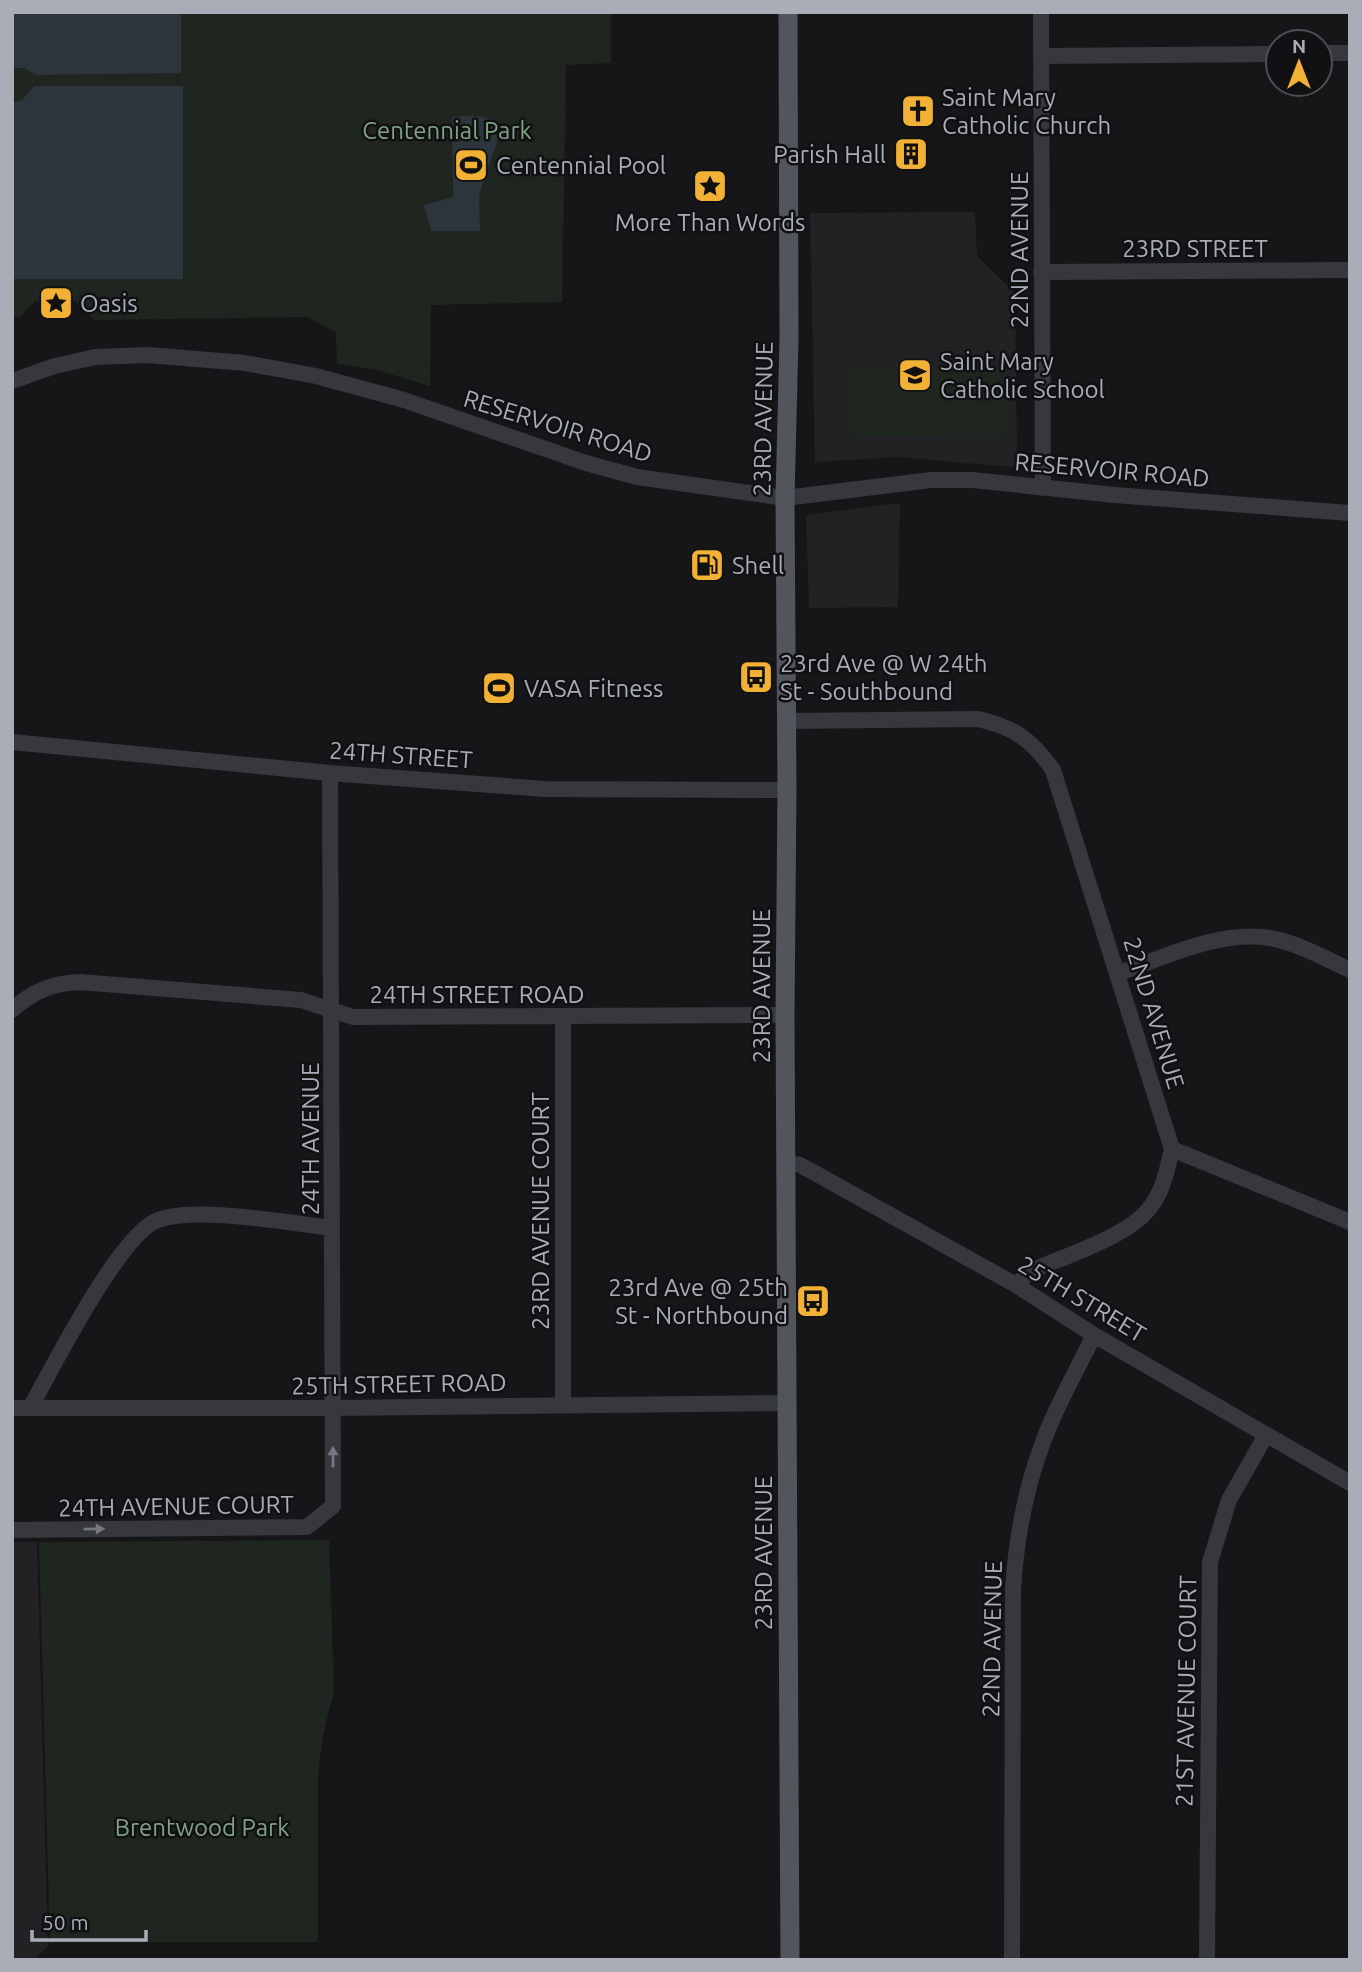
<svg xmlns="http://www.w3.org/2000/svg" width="1362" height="1972" font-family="Ubuntu,sans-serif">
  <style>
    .built { fill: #222225 }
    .green { fill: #1e261f }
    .water { fill: #2c353c }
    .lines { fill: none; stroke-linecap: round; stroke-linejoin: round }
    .minor { stroke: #37383d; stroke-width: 16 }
    .major { stroke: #53555c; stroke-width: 19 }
    .oneway { fill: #757881 }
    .labels { text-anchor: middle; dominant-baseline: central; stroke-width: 5; stroke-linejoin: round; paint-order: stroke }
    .poi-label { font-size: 24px; fill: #a8adb8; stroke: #111113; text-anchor: start }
    .park-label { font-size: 24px; fill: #7fa381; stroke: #111113 }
    .street-label { font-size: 24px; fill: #a8adb8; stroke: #111113 }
  </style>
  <rect width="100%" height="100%" fill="#161618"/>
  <path class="built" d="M 975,212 L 977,256 L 1015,293 L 1017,460 L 1012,467 L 898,457 L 815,462 L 810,213 Z
    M 900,503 L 898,607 L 809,608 L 806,515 Z
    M 12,1542 L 37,1542 L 48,1946 L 34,1960 L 12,1960 Z"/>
  <path class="green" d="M 181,12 L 611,12 L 611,63 L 566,65 L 562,302 L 431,305 L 430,386 L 377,370 L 337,364 L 336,333 L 308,317 L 94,320 L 74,300 L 35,301 L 20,317 L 12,317 L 12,279 L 183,279 L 182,86 L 22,100 L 12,103 L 12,68 L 181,73 Z
    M 849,369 L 1004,370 L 1004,437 L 849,436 Z
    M 329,1540 L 334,1691 L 323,1735 L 318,1772 L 318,1942 L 54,1942 L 50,1944 L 39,1542 Z"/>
  <path class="water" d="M 12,12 L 181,12 L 181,73 L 36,75 L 24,68 L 12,68 Z
    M 34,86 L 183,86 L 183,279 L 12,279 L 12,103 L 22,100 Z
    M 452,117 C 470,117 497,111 499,136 L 479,195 L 480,231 L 431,231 L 424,205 L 453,197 Z"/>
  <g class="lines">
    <path class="minor" d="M 1041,12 L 1043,488
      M 1320,53 L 1350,53
      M 1042,56 L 1278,54
      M 1041,272 L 1350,270
      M 12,381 L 55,366 L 95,357 L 148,355 L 245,363 L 316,376 L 404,400 L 586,463 L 637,477 L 785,498 L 931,480 L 972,480 L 1115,495 L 1350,513
      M 787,721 L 978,719 C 1014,727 1032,740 1053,770 L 1172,1149 C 1167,1170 1163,1193 1148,1210 C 1131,1231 1092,1246 1068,1256 C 1045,1265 1033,1267 1016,1285
      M 12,742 L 330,773 L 545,789 L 787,790
      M 1119,973 C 1165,957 1219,930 1270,938 C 1298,943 1324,958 1350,970
      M 12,1010 C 33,991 53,983 80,982 L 301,1000 L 353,1017 L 785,1015
      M 563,1017 L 563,1405
      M 1172,1149 L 1350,1222
      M 786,1162 L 800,1165 L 813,1172 L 1016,1285 L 1094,1335 L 1350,1483
      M 12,1408 L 333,1408 L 787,1403
      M 30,1408 C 52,1369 120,1233 158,1220 C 198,1206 288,1223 332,1228
      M 12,1530 L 307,1527 L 333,1506 L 330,773
      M 1012,1960 L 1013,1590 C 1016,1540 1025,1490 1043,1442 C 1056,1406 1077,1370 1094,1335
      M 1207,1960 L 1210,1562 L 1229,1500 L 1266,1435"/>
    <path class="major" d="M 788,12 L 789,339 L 785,498 L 787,790 L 785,1015 L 790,1960"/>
  </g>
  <defs><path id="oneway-solid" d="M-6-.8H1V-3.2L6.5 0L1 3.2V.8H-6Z" transform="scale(1.75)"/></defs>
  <g class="oneway">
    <use href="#oneway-solid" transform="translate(333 1457) rotate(-90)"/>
    <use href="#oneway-solid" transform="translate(94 1529) rotate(-1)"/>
  </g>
  <defs>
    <g id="church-square" transform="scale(1.75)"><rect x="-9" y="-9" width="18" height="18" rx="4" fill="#f2b134" stroke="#111113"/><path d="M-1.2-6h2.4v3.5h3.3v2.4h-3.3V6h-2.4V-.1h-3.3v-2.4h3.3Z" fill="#111"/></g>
    <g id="building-square" transform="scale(1.75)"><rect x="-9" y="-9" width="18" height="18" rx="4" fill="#f2b134" stroke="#111113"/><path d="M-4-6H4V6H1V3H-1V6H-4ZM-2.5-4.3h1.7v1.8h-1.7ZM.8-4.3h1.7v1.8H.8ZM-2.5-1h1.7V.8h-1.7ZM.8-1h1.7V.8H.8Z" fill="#111"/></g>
    <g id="stadium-square" transform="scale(1.75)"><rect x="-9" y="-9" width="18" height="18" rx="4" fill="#f2b134" stroke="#111113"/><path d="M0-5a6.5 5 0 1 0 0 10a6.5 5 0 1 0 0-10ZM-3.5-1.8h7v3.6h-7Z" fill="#111"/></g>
    <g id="sight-square" transform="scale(1.75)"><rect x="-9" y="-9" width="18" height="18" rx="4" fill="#f2b134" stroke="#111113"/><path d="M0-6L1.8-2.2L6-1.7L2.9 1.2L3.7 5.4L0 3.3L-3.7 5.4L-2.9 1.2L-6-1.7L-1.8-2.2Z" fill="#111"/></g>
    <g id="school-square" transform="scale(1.75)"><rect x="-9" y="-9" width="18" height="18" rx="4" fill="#f2b134" stroke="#111113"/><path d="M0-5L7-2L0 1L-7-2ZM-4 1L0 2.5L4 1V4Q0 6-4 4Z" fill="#111"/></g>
    <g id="fuel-square" transform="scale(1.75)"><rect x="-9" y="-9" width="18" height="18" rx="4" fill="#f2b134" stroke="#111113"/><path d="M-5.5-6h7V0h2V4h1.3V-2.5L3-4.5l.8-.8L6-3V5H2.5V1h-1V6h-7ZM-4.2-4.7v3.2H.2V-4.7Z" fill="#111"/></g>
    <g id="bus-square" transform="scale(1.75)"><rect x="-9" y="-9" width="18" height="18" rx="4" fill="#f2b134" stroke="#111113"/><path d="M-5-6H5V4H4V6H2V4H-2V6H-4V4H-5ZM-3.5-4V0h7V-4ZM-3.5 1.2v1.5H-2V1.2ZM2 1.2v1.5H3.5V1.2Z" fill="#111"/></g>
  </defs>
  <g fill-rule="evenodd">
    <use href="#church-square" x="918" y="111"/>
    <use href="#building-square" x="911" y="154"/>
    <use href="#stadium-square" x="471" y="165"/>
    <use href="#sight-square" x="710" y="186"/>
    <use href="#sight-square" x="56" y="303"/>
    <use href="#school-square" x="915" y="375"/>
    <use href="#fuel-square" x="707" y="565"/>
    <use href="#bus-square" x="756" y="677"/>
    <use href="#stadium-square" x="499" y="688"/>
    <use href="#bus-square" x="813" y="1301"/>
  </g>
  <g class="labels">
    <g class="poi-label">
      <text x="942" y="97">Saint Mary<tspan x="942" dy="28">Catholic Church</tspan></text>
      <text x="886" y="154" text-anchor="end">Parish Hall</text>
      <text x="496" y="165">Centennial Pool</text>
      <text x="710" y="222" text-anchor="middle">More Than Words</text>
      <text x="80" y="303">Oasis</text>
      <text x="940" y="361">Saint Mary<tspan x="940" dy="28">Catholic School</tspan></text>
      <text x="732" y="565">Shell</text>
      <text x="780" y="663">23rd Ave @ W 24th<tspan x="780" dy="28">St - Southbound</tspan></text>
      <text x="524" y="688">VASA Fitness</text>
      <text x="788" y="1287" text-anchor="end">23rd Ave @ 25th<tspan x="788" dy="28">St - Northbound</tspan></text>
    </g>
    <g class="park-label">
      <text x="447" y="130">Centennial Park</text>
      <text x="202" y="1827">Brentwood Park</text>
    </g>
    <g class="street-label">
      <text x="1195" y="248">23RD STREET</text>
      <text transform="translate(1019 250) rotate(-90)">22ND AVENUE</text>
      <text transform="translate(763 419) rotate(-89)">23RD AVENUE</text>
      <text transform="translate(558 426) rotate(17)">RESERVOIR ROAD</text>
      <text transform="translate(1112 470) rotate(5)">RESERVOIR ROAD</text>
      <text transform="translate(401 755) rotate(4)">24TH STREET</text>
      <text transform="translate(761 986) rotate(-90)">23RD AVENUE</text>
      <text x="477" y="994">24TH STREET ROAD</text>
      <text transform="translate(1154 1013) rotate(73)">22ND AVENUE</text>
      <text transform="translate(310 1139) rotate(-90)">24TH AVENUE</text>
      <text transform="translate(540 1211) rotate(-90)">23RD AVENUE COURT</text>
      <text transform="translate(1082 1299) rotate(31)">25TH STREET</text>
      <text transform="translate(399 1384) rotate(-1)">25TH STREET ROAD</text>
      <text transform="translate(176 1506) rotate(-1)">24TH AVENUE COURT</text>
      <text transform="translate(763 1553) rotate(-90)">23RD AVENUE</text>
      <text transform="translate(992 1639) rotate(-89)">22ND AVENUE</text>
      <text transform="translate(1186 1691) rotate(-89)">21ST AVENUE COURT</text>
    </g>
  </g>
  <rect width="1362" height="1972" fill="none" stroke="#a8adb8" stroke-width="28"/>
  <g transform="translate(1299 63)"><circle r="33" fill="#111113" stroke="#4d4f55" stroke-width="2"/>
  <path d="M0-5L12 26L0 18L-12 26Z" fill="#f2b134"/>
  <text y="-10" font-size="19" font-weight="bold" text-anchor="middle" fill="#a8adb8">N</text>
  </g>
  <path d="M32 1930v10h114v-10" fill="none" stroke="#a8adb8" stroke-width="3.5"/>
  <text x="42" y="1930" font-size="21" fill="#a8adb8" stroke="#111113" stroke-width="5" paint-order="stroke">50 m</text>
</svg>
